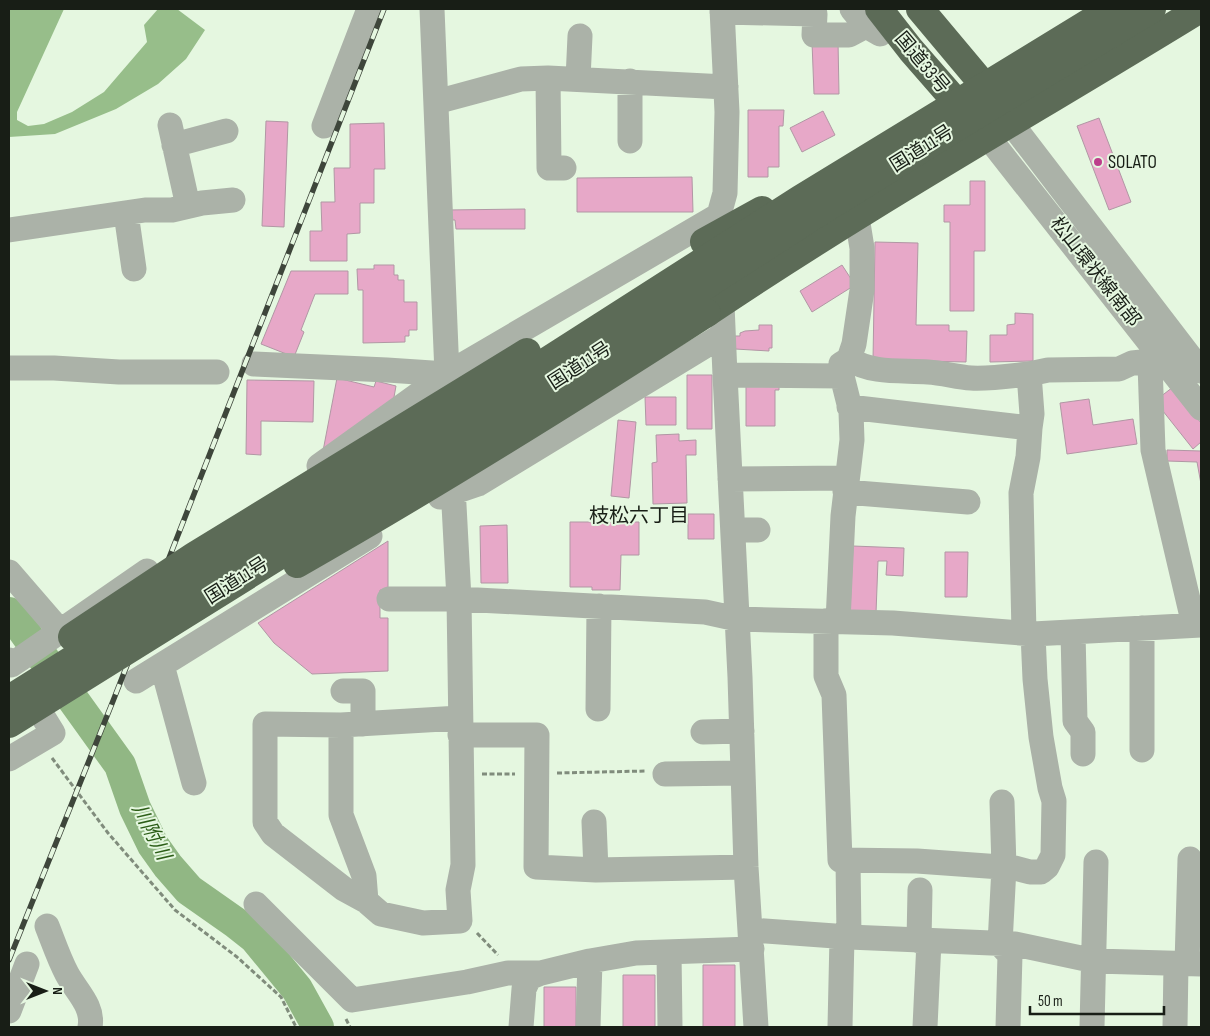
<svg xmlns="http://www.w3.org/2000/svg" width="1210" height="1036" font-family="'Sofia Sans Condensed','Noto Sans JP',sans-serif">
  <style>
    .forest { fill: #97be8a }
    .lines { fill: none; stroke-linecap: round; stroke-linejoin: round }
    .river { stroke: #91b784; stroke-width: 32 }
    .building { fill: #e7a8c8; stroke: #b197a4 }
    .path { stroke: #808c7c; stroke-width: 3; stroke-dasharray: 5 2.5; stroke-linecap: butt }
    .minor { stroke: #abb2a8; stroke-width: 25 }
    .highway { stroke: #5c6b57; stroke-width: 28 }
    .rail-casing { stroke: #3e463b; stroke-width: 5.5 }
    .rail { stroke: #e5f7e0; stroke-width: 4; stroke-dasharray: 11; stroke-linecap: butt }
    .highway-bridge { stroke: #5c6b57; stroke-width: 28 }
    .poi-dot { fill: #bd3e8b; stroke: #e5f7e0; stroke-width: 2 }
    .labels { text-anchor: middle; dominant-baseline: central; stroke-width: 4; stroke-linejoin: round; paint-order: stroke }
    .street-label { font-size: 19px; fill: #181e16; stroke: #e5f7e0 }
    .poi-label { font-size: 19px; fill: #181e16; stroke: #e5f7e0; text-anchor: start }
    .neighbourhood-label { font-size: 20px; fill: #181e16; stroke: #e5f7e0 }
    .water-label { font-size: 20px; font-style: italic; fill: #2c5d17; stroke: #e5f7e0 }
  </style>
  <rect width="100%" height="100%" fill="#e5f7e0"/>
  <path class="forest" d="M 9,9 L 64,9 L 17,112 L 17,120 L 28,126 L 44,124 L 72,112 L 104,92 L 147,42 L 144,25 L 158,9 L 177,9 L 205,30 L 186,59 L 158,84 L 116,109 L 55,134 L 9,137 Z"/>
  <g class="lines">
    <path class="river" d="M 9,613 L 18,623 L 120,765 L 135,808 L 153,845 L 168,866 L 189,890 L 236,923 L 255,938 L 297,989 L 318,1027"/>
  </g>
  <path class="building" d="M 838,41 L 839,94 L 814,94 L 812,42 Z
    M 748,110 L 784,110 L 783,126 L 779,126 L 779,167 L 768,167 L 768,177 L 748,177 Z
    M 823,111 L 835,135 L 802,152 L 790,128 Z
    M 1099,118 L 1131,202 L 1109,210 L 1077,126 Z
    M 266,121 L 288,122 L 284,227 L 262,226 Z
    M 384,123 L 385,169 L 374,169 L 374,203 L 360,203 L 360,233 L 347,234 L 347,261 L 310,261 L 310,231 L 322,231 L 321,202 L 335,202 L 334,168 L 350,168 L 350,124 Z
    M 692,177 L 693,212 L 577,212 L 577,178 Z
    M 970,181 L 985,181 L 985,251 L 974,251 L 974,311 L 950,311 L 950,222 L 944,222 L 944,205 L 970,205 Z
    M 525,209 L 525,229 L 456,229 L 455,220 L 447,220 L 447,210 Z
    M 875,242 L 918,243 L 916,325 L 949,325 L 949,331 L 967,331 L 966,362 L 873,360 Z
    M 374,265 L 394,265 L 394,275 L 398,275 L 398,280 L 404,280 L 404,302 L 417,302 L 417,330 L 409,330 L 409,336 L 405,336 L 405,342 L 363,343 L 363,290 L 358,290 L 357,269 L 374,269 Z
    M 842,265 L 855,285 L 812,312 L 800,291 Z
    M 291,271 L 348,271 L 348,294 L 315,294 L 301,330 L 304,332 L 294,357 L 261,344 Z
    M 1015,313 L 1033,314 L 1033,361 L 990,362 L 990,335 L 1007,335 L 1007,325 L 1015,324 Z
    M 759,325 L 772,325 L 772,348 L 769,348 L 769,351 L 735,349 L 735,336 L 740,336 L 740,333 L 745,331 L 759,330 Z
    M 687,375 L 712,375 L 712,429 L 687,429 Z
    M 779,377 L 779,390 L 775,390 L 775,426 L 746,426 L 746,378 Z
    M 337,378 L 374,387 L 376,381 L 396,386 L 392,408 L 323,451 Z
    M 247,380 L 314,381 L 313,422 L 261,421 L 261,455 L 246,454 Z
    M 1173,387 L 1201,423 L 1201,442 L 1193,449 L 1155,401 Z
    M 645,397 L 676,397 L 676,425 L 646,425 Z
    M 1089,399 L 1093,425 L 1133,419 L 1137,444 L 1067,454 L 1060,403 Z
    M 618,420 L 636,422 L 629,498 L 611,496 Z
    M 679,434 L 679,441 L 696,440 L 696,455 L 686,455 L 687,503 L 653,504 L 652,463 L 657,462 L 656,435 Z
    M 1167,450 L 1201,451 L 1201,484 L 1197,462 L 1167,461 Z
    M 688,514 L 714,514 L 714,539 L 688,539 Z
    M 570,522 L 639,522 L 639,555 L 621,555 L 620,590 L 592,590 L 592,587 L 570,587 Z
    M 507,525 L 508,583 L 481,583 L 480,526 Z
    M 388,541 L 388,590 L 380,590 L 380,618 L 388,618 L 388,671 L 312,674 L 274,643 L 258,623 Z
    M 853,546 L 904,548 L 903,576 L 886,575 L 887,561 L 878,561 L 876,613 L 850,612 Z
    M 945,552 L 968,552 L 967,597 L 945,597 Z
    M 703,965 L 735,965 L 735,1027 L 703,1027 Z
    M 623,975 L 655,975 L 655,1027 L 623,1027 Z
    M 544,987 L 576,987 L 576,1027 L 544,1027 Z"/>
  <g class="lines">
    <path class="path" d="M 52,758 L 108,833 L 175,910 L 237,957 L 281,997 L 296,1027
      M 557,773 L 645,771
      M 482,774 L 515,774
      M 477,933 L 498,955
      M 346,1019 L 350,1027"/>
    <path class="minor" d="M 432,9 L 447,374 L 459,599 L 463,865 L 458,890 L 460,921 L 423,923 L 381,914 L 366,901 L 344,889 L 273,834 L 265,822 L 265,724 L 341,725 L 460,718
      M 722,9 L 727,112 L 725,193 L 719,215 L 719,234 L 725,375 L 740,677 L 746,867 L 756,1027
      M 852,9 L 866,26 L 880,34
      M 722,12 L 815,14 L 814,35 L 849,35 L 866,26
      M 548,78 L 549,168 L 564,168
      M 578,79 L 580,36
      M 630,81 L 630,141
      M 436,102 L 521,79 L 548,78 L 726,87
      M 1011,123 L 1201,371
      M 170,125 L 188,206
      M 324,126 L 369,9
      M 988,137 L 1201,408
      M 174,145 L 226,131
      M 126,213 L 134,269
      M 9,230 L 145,210 L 172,210 L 202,203 L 233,200
      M 849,359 C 872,374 902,370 928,372 C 943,373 957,377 971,378 C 990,379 1010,376 1029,374
      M 254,364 L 387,370 L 447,374
      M 1150,364 L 1153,450 L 1194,625
      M 9,368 L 54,368 L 119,372 L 217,372
      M 725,375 L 842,376
      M 849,407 L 1030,428
      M 319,466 L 447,374 L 719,215
      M 730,479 L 846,478
      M 845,492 L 968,502
      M 440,497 L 478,484 L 723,335
      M 733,530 L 758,530
      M 9,572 L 60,631
      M 389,599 L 459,599 L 705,612 L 737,619 L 893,623 L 1033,634 L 1201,625
      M 826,621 L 826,676 L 834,695 L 840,860 L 917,861 L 1015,868 L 1030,872 L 1041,872 L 1047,867 L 1053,855 L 1054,801 L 1050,788 L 1041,737 L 1035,679 L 1033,634
      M 838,621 L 843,516 L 852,440 L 851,412 L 842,376 L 841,364 L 849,359 L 854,344 L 862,290 L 862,248 L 857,217
      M 1073,632 L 1075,721 L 1083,732 L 1083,754
      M 1024,634 L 1021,493 L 1028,457 L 1030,428 L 1032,414 L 1029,374 L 1048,370 L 1119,369 L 1132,363 L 1142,362 L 1150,364 L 1160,356
      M 9,660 L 11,665 L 23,657 L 147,571
      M 162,665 L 194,783
      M 136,681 L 370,536
      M 343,691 L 363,691 L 363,724
      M 598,709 L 599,606
      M 341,725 L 341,815 L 364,876 L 366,901
      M 703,732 L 742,731
      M 460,735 L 537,735 L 536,867 L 596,870 L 746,867
      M 1142,750 L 1142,628
      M 9,759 L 53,733 L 26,689
      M 665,774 L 743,773
      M 1002,802 L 1004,867 L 1000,944 L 1010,955 L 1008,1027
      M 594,822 L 596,870
      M 848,860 L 849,937
      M 256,904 L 352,1000 L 467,982 L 508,973 L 541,973
      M 47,926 C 53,941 59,959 67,974 C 76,991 94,1006 90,1027
      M 751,930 L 849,937 L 1015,944 L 1095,961 L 1201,964
      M 919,941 L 920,890
      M 669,952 L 670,1027
      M 1187,964 L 1190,859
      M 9,1011 L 27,964
      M 521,1027 L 524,989 L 529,978 L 541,973 L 590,961 L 636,953 L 752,949
      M 588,1027 L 590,961
      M 840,1027 L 842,937
      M 925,1027 L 929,941
      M 1092,1027 L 1096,862
      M 1175,1027 L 1176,964"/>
    <path class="highway" d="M 879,9 L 911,50 L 972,120
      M 920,9 L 977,77 L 997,105
      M 704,242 L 762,210
      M 707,313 C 867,205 1036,110 1200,9"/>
    <g class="rail-casing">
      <path id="rail" d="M 9,960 L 113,701 L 384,9"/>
    </g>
    <use href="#rail" class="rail"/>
    <path class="highway-bridge" d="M 297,564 C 436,485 572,400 707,313
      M 72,637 L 194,556 L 527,352
      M 9,699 L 486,400 L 800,199 L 1111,9
      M 9,724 L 497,420 L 812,217 L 955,128 L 1152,9"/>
  </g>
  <circle class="poi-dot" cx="1098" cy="162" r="5"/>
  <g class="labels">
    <g class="street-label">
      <text transform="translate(922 63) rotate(50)">国道33号</text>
      <text transform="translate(922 149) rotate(-32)">国道11号</text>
      <text transform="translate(1095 272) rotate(52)">松山環状線南部</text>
      <text transform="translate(580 366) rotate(-33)">国道11号</text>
      <text transform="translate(237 581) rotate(-32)">国道11号</text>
    </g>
    <g class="poi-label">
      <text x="1108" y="162">SOLATO</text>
    </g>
    <g class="neighbourhood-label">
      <text x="639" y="516">枝松六丁目</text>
    </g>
    <g class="water-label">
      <text transform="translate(151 832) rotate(63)">川附川</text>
    </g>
  </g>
  <rect width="1210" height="1036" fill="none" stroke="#181e16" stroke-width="20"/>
  <g transform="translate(45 991) rotate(90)" stroke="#e5f7e0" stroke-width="4" paint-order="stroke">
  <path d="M0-4L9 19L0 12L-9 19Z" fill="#181e16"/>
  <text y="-8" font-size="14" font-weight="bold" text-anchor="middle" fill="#181e16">N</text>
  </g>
  <path d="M1030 1006v8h134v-8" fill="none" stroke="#181e16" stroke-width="2.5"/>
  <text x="1038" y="1006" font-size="15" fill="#181e16" stroke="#e5f7e0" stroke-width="4" paint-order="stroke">50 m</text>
</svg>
